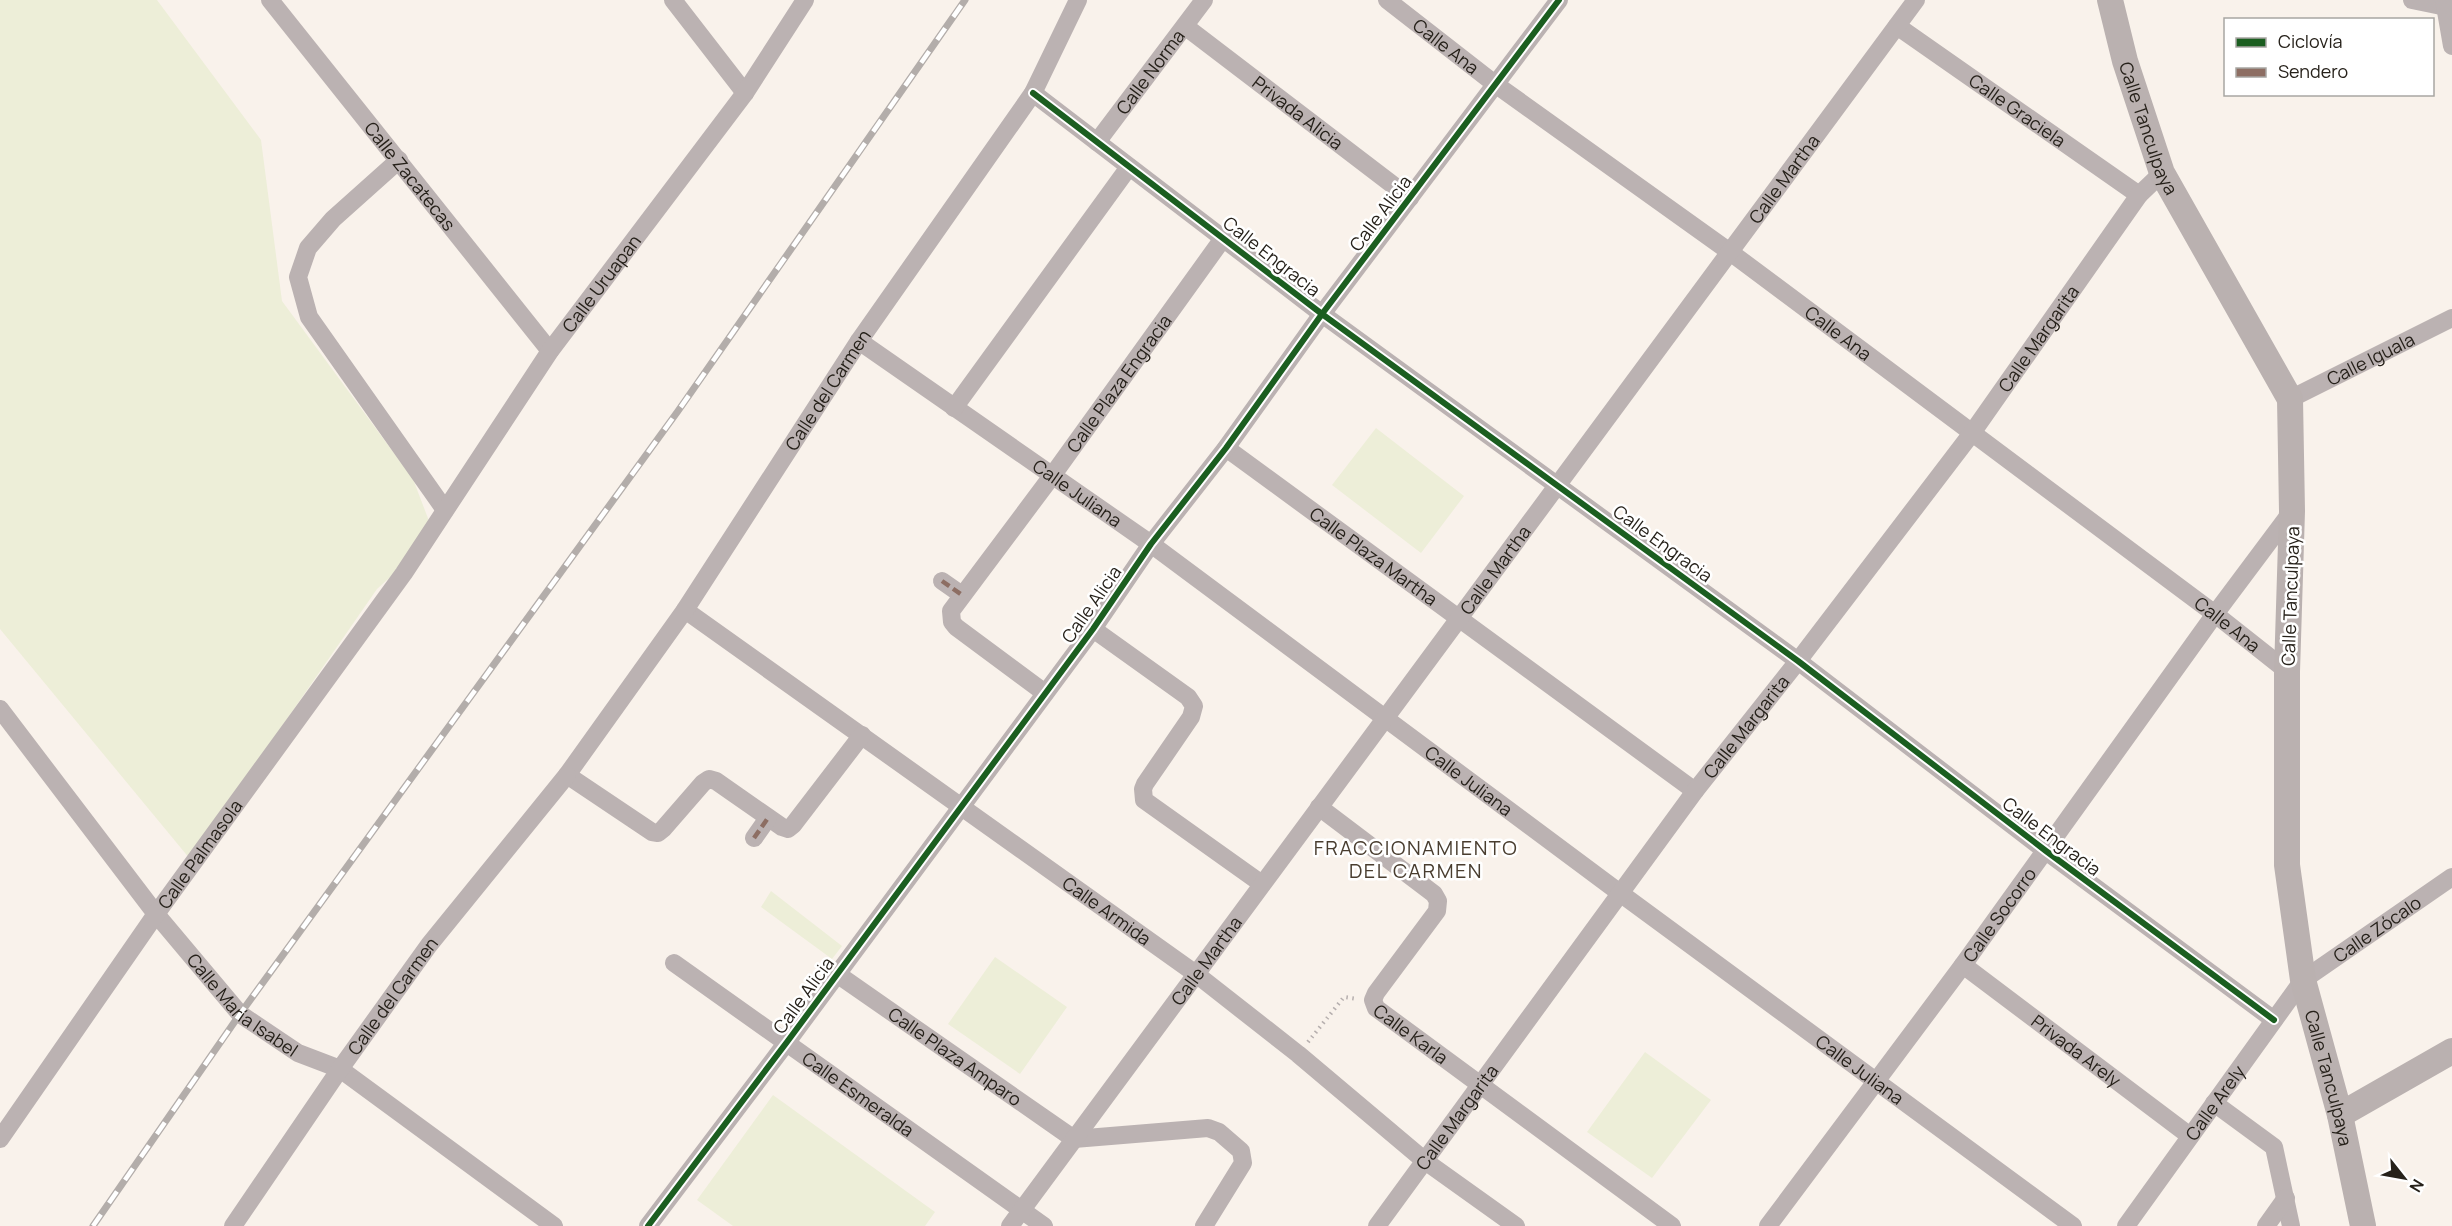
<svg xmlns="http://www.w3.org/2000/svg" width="2452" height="1226" font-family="Manrope,sans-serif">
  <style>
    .green { fill: #edeed8 }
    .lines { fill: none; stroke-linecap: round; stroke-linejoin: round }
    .path { stroke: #b6afae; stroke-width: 4; stroke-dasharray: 1.5 4.5; stroke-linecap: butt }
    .street { stroke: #bbb2b2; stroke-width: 18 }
    .secondary { stroke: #bab1b0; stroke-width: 26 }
    .rail-casing { stroke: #b3adaa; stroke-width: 7 }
    .rail { stroke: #fff; stroke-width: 4.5; stroke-dasharray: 14; stroke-linecap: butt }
    .quiet { stroke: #8d6e63; stroke-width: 4.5; stroke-dasharray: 9 4.5; stroke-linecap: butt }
    .cycleway-casing { stroke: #fff; stroke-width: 10 }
    .cycleway { stroke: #1b5e20; stroke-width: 6 }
    .labels { text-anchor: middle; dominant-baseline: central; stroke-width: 5; stroke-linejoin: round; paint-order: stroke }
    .street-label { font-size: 18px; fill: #26211a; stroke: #fff }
    .neighbourhood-label { font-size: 20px; letter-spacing: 1.5px; fill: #493d2f; stroke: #fff }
  </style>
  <rect width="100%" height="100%" fill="#f9f2eb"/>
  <path class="green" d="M 0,0 L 157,0 L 261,140 L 282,301 L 413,479 L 429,521 L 408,561 L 377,589 L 190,859 L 0,629 Z
    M 1376,428 L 1464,496 L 1421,553 L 1332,485 Z
    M 771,891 L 842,946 L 832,959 L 761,907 Z
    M 995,957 L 1067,1007 L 1020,1074 L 948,1024 Z
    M 1645,1052 L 1711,1100 L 1652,1178 L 1587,1132 Z
    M 773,1095 L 935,1212 L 925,1226 L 733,1226 L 697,1200 Z"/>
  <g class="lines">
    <path class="path" d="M 1308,1042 L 1344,997 L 1358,999"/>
    <g class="street">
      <path id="s1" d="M 270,0 L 550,351"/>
      <path d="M 673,0 L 745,93"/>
      <path id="s2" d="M 1387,0 L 1495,84 L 1730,252 L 2215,614 L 2287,671"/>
      <path d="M 2412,0 L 2446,7"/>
      <path d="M 2444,0 L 2452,46"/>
      <path id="s3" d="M 1897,26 L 2139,195"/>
      <path id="s4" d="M 1186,27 L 1410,198"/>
      <path d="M 1033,93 L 1322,314 L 1798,661 L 2046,851 L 2274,1020"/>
      <path id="s5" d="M 1097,142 L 1204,0"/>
      <path d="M 399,160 L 333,219 L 308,248 L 298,277 L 309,317 L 445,510"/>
      <path id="s6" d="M 859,341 L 1151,544 L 1620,893 L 2073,1226"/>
      <path id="s7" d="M 2290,399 L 2452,318"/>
      <path d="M 954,408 L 1129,167"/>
      <path id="s8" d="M 1226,448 L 1695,791"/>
      <path d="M 942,581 L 962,595"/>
      <path id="s9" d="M 685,610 L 1196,974 L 1298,1054 L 1425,1161 L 1516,1226"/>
      <path d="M 1093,629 L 1188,697 L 1194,706 L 1191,717 L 1145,784 L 1143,789 L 1144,800 L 1262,884"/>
      <path id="s10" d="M 1045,693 L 956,627 L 952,622 L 951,611 L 1052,476 L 1224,237"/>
      <path id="s11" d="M 0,709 L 156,914 L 240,1014 L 298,1053 L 340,1069 L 554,1226"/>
      <path id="s12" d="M 862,735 L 793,825 L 788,829 L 782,827 L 716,781 L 709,779 L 703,783 L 663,829 L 658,833 L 652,832 L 567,775 L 685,610 L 859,341 L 1033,93 L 1078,0"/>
      <path id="s13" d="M 1319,807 L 1434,894 L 1438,901 L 1437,911 L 1376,993 L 1373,1000 L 1376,1008 L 1672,1226"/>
      <path d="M 754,838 L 768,818"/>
      <path id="s14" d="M 674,963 L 1044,1226"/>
      <path id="s15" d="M 1963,965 L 2190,1136"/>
      <path id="s16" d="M 837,974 L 1074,1139 L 1208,1128 L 1219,1132 L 1241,1151 L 1243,1163 L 1204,1226"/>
      <path d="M 2214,1103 L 2274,1147 L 2291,1226"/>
      <path id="s17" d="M 0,1139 L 156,914 L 404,573 L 550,351 L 745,93 L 805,0"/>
      <path id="s18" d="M 233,1226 L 340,1069 L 429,945 L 567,775"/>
      <path d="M 648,1226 L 787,1042 L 1093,629 L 1151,544 L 1226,448 L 1322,314 L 1559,0"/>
      <path id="s19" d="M 1010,1226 L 1916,0"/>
      <path id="s20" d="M 1377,1226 L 1695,791 L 1798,661 L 1972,433 L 2139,195 L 2162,173"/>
      <path id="s21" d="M 1768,1226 L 1963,965 L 2215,614 L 2292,511"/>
      <path id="s22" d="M 2126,1226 L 2303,980 L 2452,877"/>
      <path d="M 2266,1226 L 2286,1198"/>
    </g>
    <g class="secondary">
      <path id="s23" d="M 2110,0 L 2125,61 L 2162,173 L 2290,399 L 2292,511 L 2287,671 L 2287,865 L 2303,980 L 2340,1115 L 2363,1226"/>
      <path d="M 2340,1115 L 2452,1051"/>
    </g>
    <g class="rail-casing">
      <path id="rail" d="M 93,1226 L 240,1014 L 678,411 L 965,0"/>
    </g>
    <use href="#rail" class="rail"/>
    <path class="quiet" d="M 942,581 L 962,595
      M 754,838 L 768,818"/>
    <g class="cycleway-casing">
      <path id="cycleway" d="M 1033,93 L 1322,314 L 1798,661 L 2046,851 L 2274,1020
        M 648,1226 L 787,1042 L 1093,629 L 1151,544 L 1226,448 L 1322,314 L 1559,0"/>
    </g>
    <use href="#cycleway" class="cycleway"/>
  </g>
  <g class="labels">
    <g class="street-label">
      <text stroke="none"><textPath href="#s2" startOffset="75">Calle Ana</textPath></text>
      <text stroke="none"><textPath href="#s5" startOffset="88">Calle Norma</textPath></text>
      <text stroke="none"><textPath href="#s3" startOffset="147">Calle Graciela</textPath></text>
      <text stroke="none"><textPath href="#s4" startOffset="141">Privada Alicia</textPath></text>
      <text stroke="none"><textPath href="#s23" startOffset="134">Calle Tanculpaya</textPath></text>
      <text stroke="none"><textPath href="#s1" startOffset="225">Calle Zacatecas</textPath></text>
      <text stroke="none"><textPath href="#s19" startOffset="1302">Calle Martha</textPath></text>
      <text transform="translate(1380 213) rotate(-53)">Calle Alicia</text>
      <text transform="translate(1272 256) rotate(38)">Calle Engracia</text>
      <text stroke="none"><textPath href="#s17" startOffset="1046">Calle Uruapan</textPath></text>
      <text stroke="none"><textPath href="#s2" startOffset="561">Calle Ana</textPath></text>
      <text stroke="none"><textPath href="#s20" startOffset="1107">Calle Margarita</textPath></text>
      <text stroke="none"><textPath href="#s7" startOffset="90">Calle Iguala</textPath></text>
      <text stroke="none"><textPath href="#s10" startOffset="411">Calle Plaza Engracia</textPath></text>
      <text stroke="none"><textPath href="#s12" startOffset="862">Calle del Carmen</textPath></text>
      <text stroke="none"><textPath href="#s6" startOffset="266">Calle Juliana</textPath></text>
      <text transform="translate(1663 543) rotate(36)">Calle Engracia</text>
      <text stroke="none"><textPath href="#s8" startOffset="183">Calle Plaza Martha</textPath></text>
      <text stroke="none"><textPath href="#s19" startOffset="816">Calle Martha</textPath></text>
      <text transform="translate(2290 596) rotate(-88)">Calle Tanculpaya</text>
      <text transform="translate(1091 604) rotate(-55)">Calle Alicia</text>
      <text stroke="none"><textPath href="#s2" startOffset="1047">Calle Ana</textPath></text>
      <text stroke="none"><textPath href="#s20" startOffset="621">Calle Margarita</textPath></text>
      <text stroke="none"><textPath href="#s6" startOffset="752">Calle Juliana</textPath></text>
      <text transform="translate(2052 836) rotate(37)">Calle Engracia</text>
      <text stroke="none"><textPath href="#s17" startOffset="348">Calle Palmasola</textPath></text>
      <text stroke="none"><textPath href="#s9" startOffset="518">Calle Armida</textPath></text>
      <text stroke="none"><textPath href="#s21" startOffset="388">Calle Socorro</textPath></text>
      <text stroke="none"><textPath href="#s22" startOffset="393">Calle Zócalo</textPath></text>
      <text stroke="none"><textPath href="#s19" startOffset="330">Calle Martha</textPath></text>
      <text stroke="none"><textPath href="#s18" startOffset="280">Calle del Carmen</textPath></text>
      <text transform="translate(803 995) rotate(-54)">Calle Alicia</text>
      <text stroke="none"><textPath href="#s11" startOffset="384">Calle María Isabel</textPath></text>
      <text stroke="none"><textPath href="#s13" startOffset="324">Calle Karla</textPath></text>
      <text stroke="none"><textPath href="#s15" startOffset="142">Privada Arely</textPath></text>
      <text stroke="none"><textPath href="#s16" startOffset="144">Calle Plaza Amparo</textPath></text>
      <text stroke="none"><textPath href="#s6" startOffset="1238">Calle Juliana</textPath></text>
      <text stroke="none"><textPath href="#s23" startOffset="1124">Calle Tanculpaya</textPath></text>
      <text stroke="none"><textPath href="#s14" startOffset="226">Calle Esmeralda</textPath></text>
      <text stroke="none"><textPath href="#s22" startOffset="152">Calle Arely</textPath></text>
      <text stroke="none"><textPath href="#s20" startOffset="135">Calle Margarita</textPath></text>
    </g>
    <g class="neighbourhood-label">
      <text x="1416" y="847">FRACCIONAMIENTO<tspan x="1416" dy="23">DEL CARMEN</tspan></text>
    </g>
  </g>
  <rect x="2224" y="18" width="210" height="78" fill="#ffffff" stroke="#a8a6a3" stroke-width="1.5"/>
  <rect x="2236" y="38" width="30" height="9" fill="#1b5e20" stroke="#a8a6a3" stroke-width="1.5"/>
  <text x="2278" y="48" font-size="18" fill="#26211a">Ciclovía</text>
  <rect x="2236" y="68" width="30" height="9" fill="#8d6e63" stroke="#a8a6a3" stroke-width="1.5"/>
  <text x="2278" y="78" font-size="18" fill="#26211a">Sendero</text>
  <g transform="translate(2404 1178) rotate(121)" stroke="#ffffff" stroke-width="4.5" paint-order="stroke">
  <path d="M0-4.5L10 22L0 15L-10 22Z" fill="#26211a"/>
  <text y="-9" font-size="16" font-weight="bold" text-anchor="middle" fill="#26211a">N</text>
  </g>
</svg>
